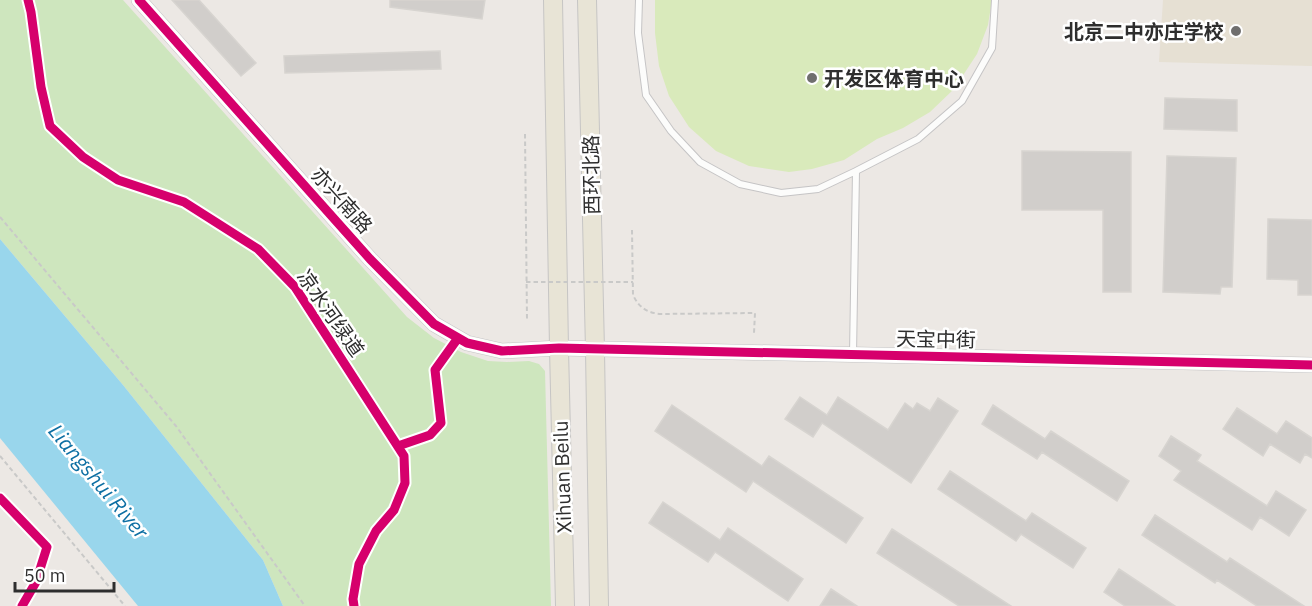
<svg xmlns="http://www.w3.org/2000/svg" width="1312" height="606" font-family="'IBM Plex Sans','Noto Sans SC',sans-serif">
  <style>
    .education { fill: #e6e0d3 }
    .green { fill: #cee6be }
    .pitch { fill: #d9eabb }
    .water { fill: #99d6ec }
    .building { fill: #d1cecb; stroke: #d7d4d0; stroke-width: 1.5 }
    .lines { fill: none; stroke-linecap: round; stroke-linejoin: round }
    .service-casing { stroke: #c5c4c5; stroke-width: 8 }
    .tertiary-casing { stroke: #c5c4c5; stroke-width: 16 }
    .primary-casing { stroke: #c6c5c4; stroke-width: 20 }
    .path { stroke: #c9c9c8; stroke-width: 2; stroke-dasharray: 4.5 3; stroke-linecap: butt }
    .service { stroke: #fcfcfb; stroke-width: 6 }
    .tertiary { stroke: #fcfcfb; stroke-width: 15 }
    .primary { stroke: #e8e4d6; stroke-width: 18 }
    .path-bridge { stroke: #c9c9c8; stroke-width: 2; stroke-dasharray: 4.5 3; stroke-linecap: butt }
    .cycleway-casing { stroke: #fff; stroke-width: 13 }
    .cycleway { stroke: #d6006c; stroke-width: 9 }
    .poi-dot { fill: #706f6e; stroke: #fff; stroke-width: 2 }
    .labels { text-anchor: middle; dominant-baseline: central; stroke-width: 5; stroke-linejoin: round; paint-order: stroke }
    .poi-label { font-size: 20px; font-weight: bold; fill: #2e2e2e; stroke: #fff; text-anchor: end }
    .street-label { font-size: 20px; fill: #2e2e2e; stroke: #fff }
    .water-label { font-size: 21px; font-style: italic; fill: #0d6fa3; stroke: #fff }
  </style>
  <rect width="100%" height="100%" fill="#ece8e4"/>
  <path class="education" d="M 1163,0 L 1312,0 L 1312,66 L 1159,62 Z"/>
  <path class="green" d="M 0,0 L 123,0 L 407,317 L 434,338 L 461,352 L 488,361 L 507,362 L 529,361 L 539,364 L 545,371 L 551,606 L 283,606 L 263,560 L 123,385 L 0,239 Z"/>
  <path class="pitch" d="M 655,0 L 992,0 L 988,25 L 977,54 L 954,89 L 930,112 L 903,128 L 877,139 L 844,160 L 812,169 L 789,172 L 749,166 L 716,151 L 689,127 L 669,96 L 659,66 L 655,33 Z"/>
  <path class="water" d="M 0,239 L 123,385 L 263,560 L 283,606 L 138,606 L 0,438 Z"/>
  <path class="building" d="M 172,0 L 199,0 L 256,63 L 241,76 Z
    M 390,0 L 485,0 L 482,19 L 390,7 Z
    M 440,51 L 441,69 L 285,73 L 284,56 Z
    M 1165,98 L 1237,100 L 1237,131 L 1164,129 Z
    M 1022,151 L 1131,152 L 1131,292 L 1103,292 L 1103,210 L 1022,210 Z
    M 1167,156 L 1236,158 L 1232,287 L 1221,287 L 1220,294 L 1163,292 Z
    M 1268,219 L 1312,220 L 1312,295 L 1298,295 L 1298,280 L 1267,279 Z
    M 800,397 L 827,415 L 838,397 L 888,430 L 905,403 L 913,409 L 917,403 L 930,411 L 938,398 L 958,411 L 911,483 L 822,423 L 813,437 L 785,419 Z
    M 672,405 L 762,466 L 769,456 L 863,518 L 846,543 L 753,481 L 746,492 L 655,431 Z
    M 993,405 L 1045,439 L 1051,431 L 1129,481 L 1117,501 L 1042,452 L 1037,459 L 982,424 Z
    M 1237,408 L 1277,434 L 1286,421 L 1312,438 L 1312,458 L 1305,454 L 1300,463 L 1270,444 L 1263,456 L 1223,429 Z
    M 1171,436 L 1201,455 L 1197,461 L 1267,506 L 1276,491 L 1306,510 L 1289,536 L 1260,517 L 1252,530 L 1174,480 L 1181,471 L 1159,456 Z
    M 950,471 L 1026,521 L 1032,513 L 1086,548 L 1073,568 L 1021,534 L 1016,541 L 938,489 Z
    M 663,502 L 720,540 L 728,528 L 803,579 L 788,601 L 715,552 L 708,562 L 649,523 Z
    M 1155,515 L 1227,562 L 1230,558 L 1304,606 L 1257,606 L 1217,580 L 1215,583 L 1142,535 Z
    M 892,529 L 1011,606 L 959,606 L 877,553 Z
    M 1119,569 L 1175,606 L 1125,606 L 1104,592 Z
    M 831,589 L 857,606 L 820,606 Z"/>
  <g class="lines">
    <g class="service-casing">
      <path id="service" d="M 639,0 L 638,33 L 646,95 L 671,131 L 700,162 L 740,184 L 781,193 L 818,189 L 856,171
        M 853,355 L 856,171 L 918,139 L 962,101 L 992,48 L 995,0"/>
    </g>
    <g class="tertiary-casing">
      <path id="tertiary" d="M 139,0 L 370,259 L 434,324 L 467,343 L 502,351 L 559,348 L 1312,365"/>
    </g>
    <g class="primary-casing">
      <path id="primary" d="M 553,0 L 559,348 L 565,606
        M 587,0 L 595,350 L 599,606"/>
    </g>
    <path class="path" d="M 525,134 L 527,320
      M 0,217 L 176,426 L 305,606
      M 632,230 L 633,295 C 639,308 648,313 661,314 L 755,313 L 754,333
      M 0,456 L 125,606"/>
    <use href="#service" class="service"/>
    <use href="#tertiary" class="tertiary"/>
    <use href="#primary" class="primary"/>
    <path class="path-bridge" d="M 526,282 L 633,282"/>
    <g class="cycleway-casing">
      <path id="cycleway" d="M 28,0 L 31,12 L 41,87 L 50,126 L 83,157 L 118,180 L 184,202 L 258,249 L 295,287 L 404,456 L 405,483 L 394,510 L 376,531 L 359,564 L 353,599 L 354,606
        M 139,0 L 370,259 L 434,324 L 467,343 L 502,351 L 559,348 L 1312,365
        M 398,446 L 430,435 L 441,423 L 435,370 L 458,338
        M 0,498 L 47,547 L 36,582 L 22,606"/>
    </g>
    <use href="#cycleway" class="cycleway"/>
  </g>
  <g class="poi-dot">
    <circle cx="1236" cy="31" r="6"/>
    <circle cx="812" cy="78" r="6"/>
  </g>
  <g class="labels">
    <g class="poi-label">
      <text x="1224" y="31">北京二中亦庄学校</text>
      <text x="824" y="78" text-anchor="start">开发区体育中心</text>
    </g>
    <g class="street-label">
      <text transform="translate(591 175) rotate(-91)">西环北路</text>
      <text transform="translate(342 200) rotate(48)">亦兴南路</text>
      <text transform="translate(331 313) rotate(55)">凉水河绿道</text>
      <text transform="translate(936 339) rotate(1)">天宝中街</text>
      <text transform="translate(562 477) rotate(-92)">Xihuan Beilu</text>
    </g>
    <g class="water-label">
      <text transform="translate(99 481) rotate(50)">Liangshui River</text>
    </g>
  </g>
  <path d="M15 582v9h99v-9" fill="none" stroke="#2e2e2e" stroke-width="3"/>
  <text x="24" y="582" font-size="18" fill="#2e2e2e" stroke="#ffffff" stroke-width="4.5" paint-order="stroke">50 m</text>
</svg>
